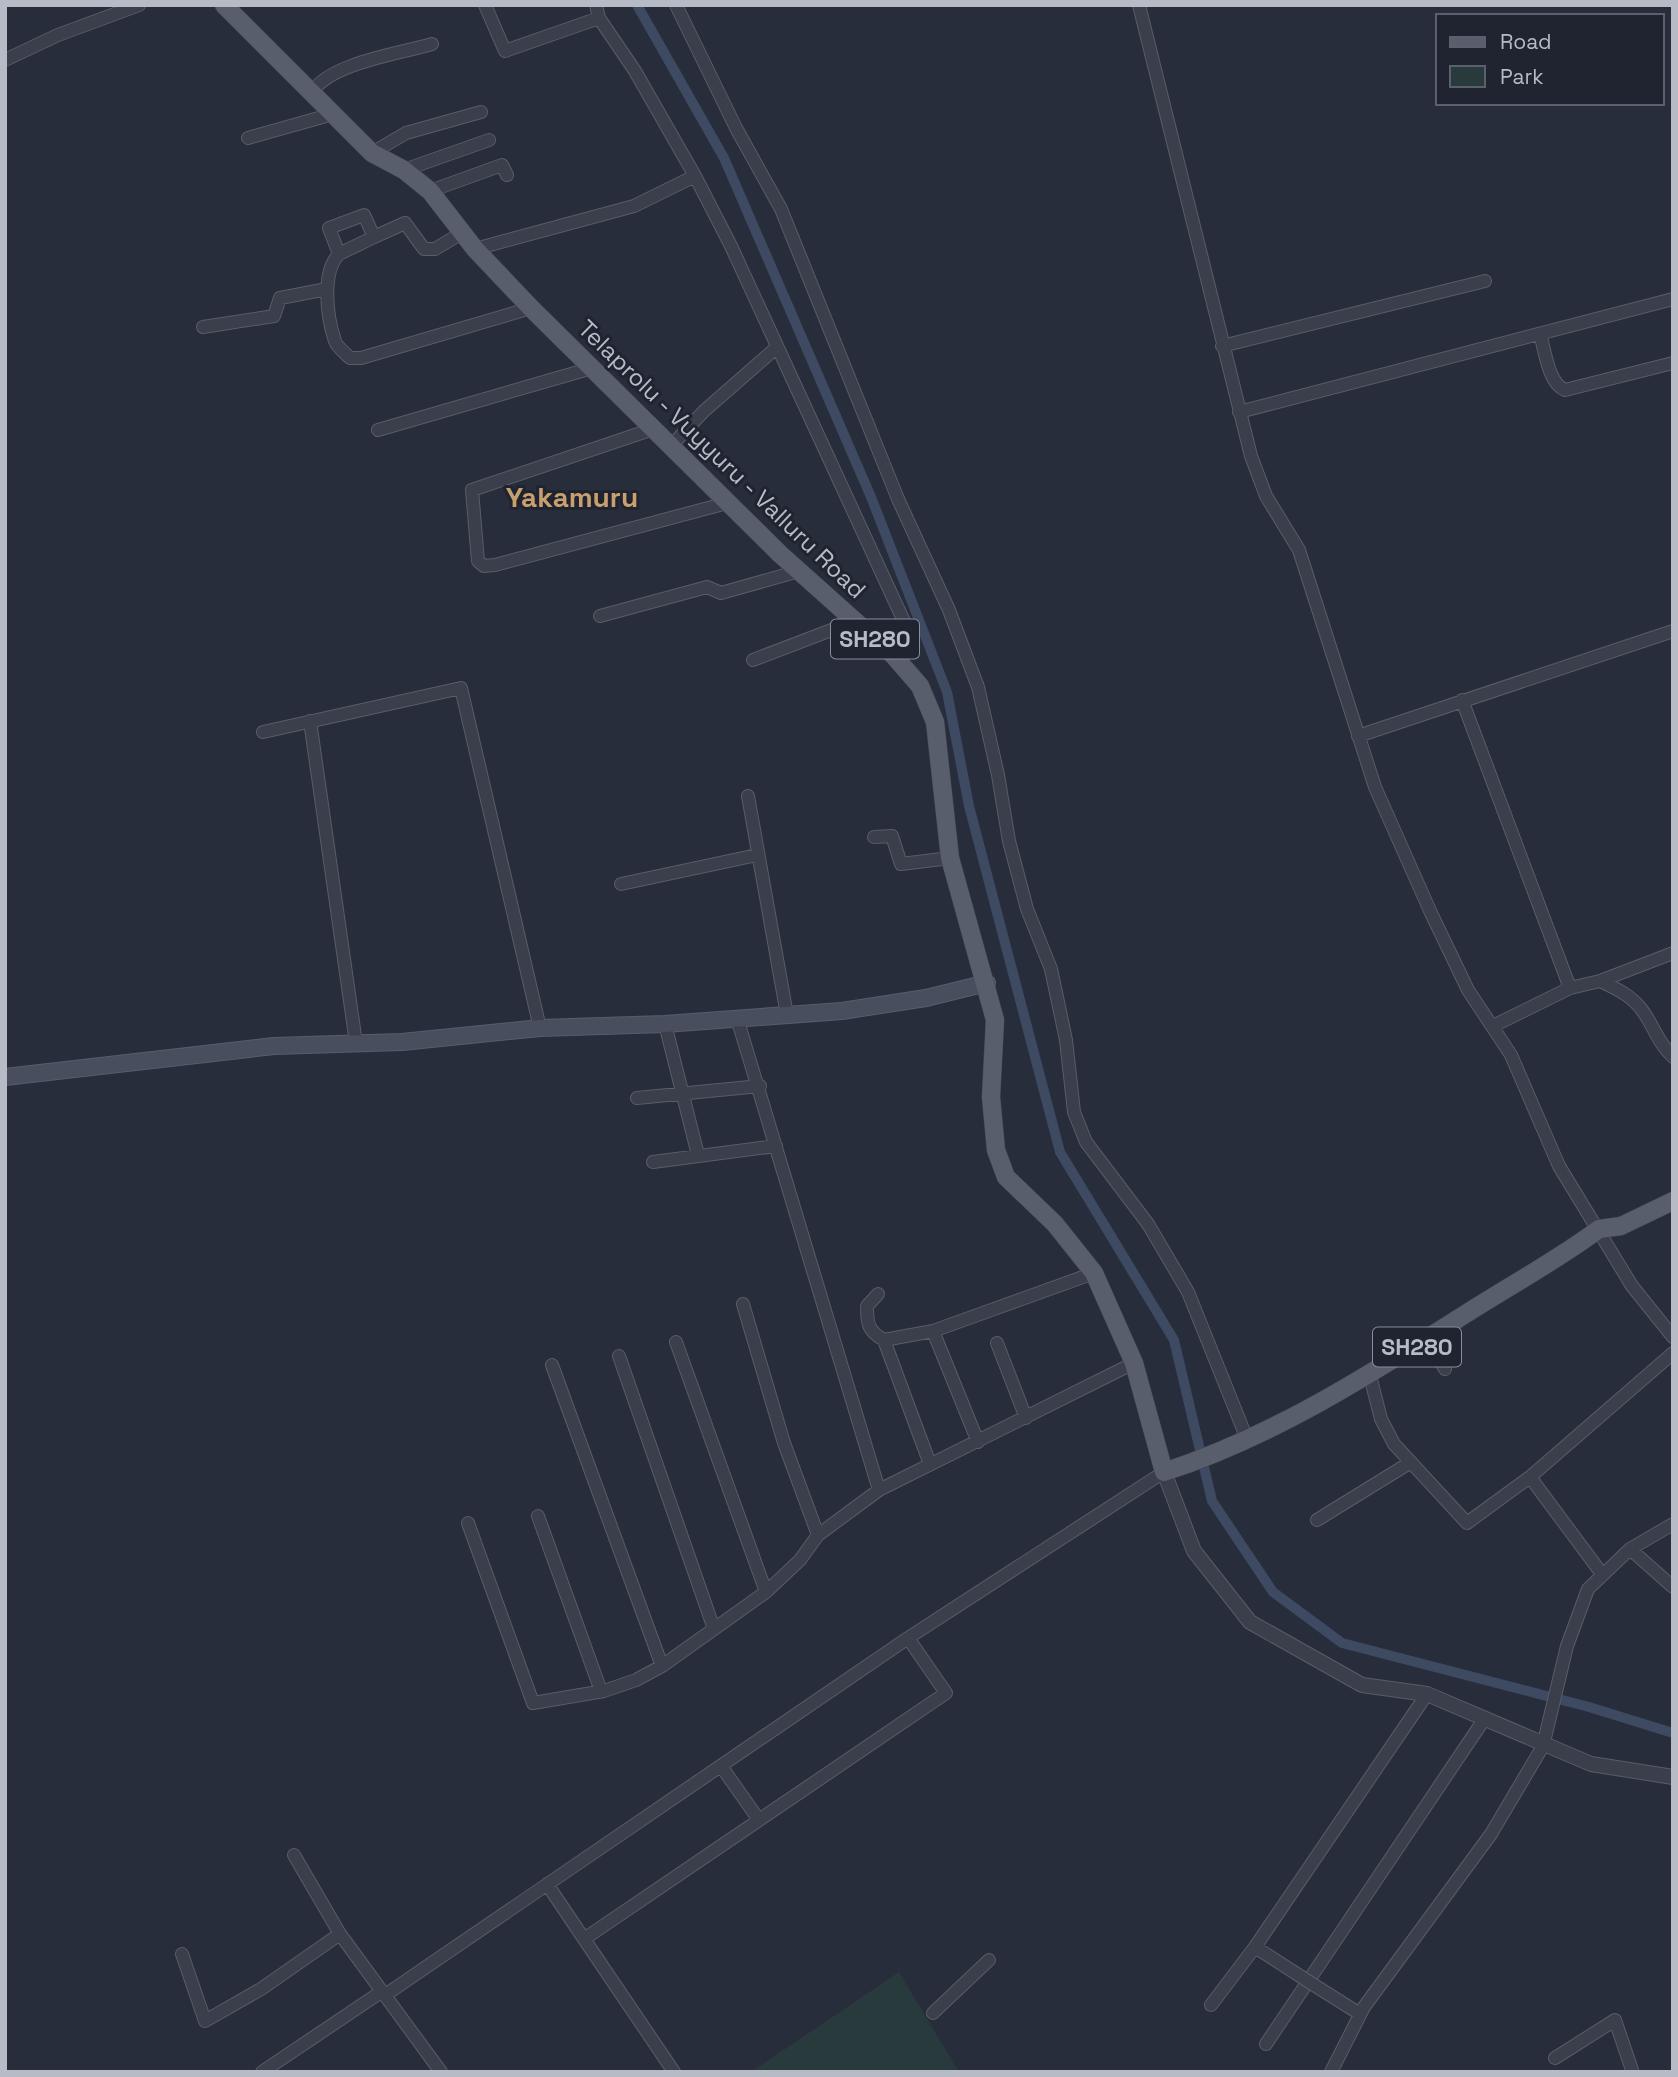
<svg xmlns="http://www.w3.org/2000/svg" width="1678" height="2077" font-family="'Space Grotesk',sans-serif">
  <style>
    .green { fill: #293a3d }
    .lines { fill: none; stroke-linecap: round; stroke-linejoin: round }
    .canal { stroke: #3e4a62; stroke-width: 10 }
    .minor-casing { stroke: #585d69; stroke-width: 14 }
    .tertiary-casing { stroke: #585d69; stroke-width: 16 }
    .secondary-casing { stroke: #585d69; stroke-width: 18 }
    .primary-casing { stroke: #434854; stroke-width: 19 }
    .minor { stroke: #3a3f4b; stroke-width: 12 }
    .tertiary { stroke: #3a3f4b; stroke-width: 14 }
    .secondary { stroke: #494e5e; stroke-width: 16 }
    .primary { stroke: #585e6b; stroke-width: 18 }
    .minor-bridge-casing { stroke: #585d69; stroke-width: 14; stroke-linecap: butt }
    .minor-bridge { stroke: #3a3f4b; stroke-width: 12 }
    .labels { text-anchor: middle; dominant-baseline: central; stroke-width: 6; stroke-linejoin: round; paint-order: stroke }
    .shield { fill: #1f2430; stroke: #898e99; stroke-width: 2 }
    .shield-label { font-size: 23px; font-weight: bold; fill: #b6bbc6 }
    .street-label { font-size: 24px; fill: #b6bbc6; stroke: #1f2430 }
    .quarter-label { font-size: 28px; font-weight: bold; fill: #c89f6f; stroke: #1f2430 }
  </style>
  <rect width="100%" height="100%" fill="#272d3b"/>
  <path class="green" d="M 899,1972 L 959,2072 L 751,2072 Z"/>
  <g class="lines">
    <path class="canal" d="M 637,5 L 724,158 L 871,497 L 947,692 L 969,806 L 1060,1152 L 1174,1340 L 1212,1501 L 1273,1592 L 1342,1643 L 1589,1707 L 1673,1733"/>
    <g class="minor-casing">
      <path id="minor" d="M 485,5 L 505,51 L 599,18
        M 596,5 L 599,18 L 635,71 L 695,176 L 731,246 L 913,641 L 894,656
        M 676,5 L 736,128 L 781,209 L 898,499 L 949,610 L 978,687 L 998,775 L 1009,841 L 1027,909 L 1051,969 L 1066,1040 L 1074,1112 L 1086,1142 L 1148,1224 L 1188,1292 L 1247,1439
        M 1139,5 L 1251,456 L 1266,496 L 1299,550 L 1375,787 L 1431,913 L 1468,990 L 1511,1055 L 1559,1166 L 1632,1286 L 1673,1337
        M 5,60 L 58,35 L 139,5
        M 312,92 C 331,63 398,54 432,44
        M 248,138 L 333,114
        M 372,153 L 406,133 L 481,112
        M 404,170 L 489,140
        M 430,191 L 502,165 L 507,175
        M 462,233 L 435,249 L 424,249 L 405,223 L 374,237 L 364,215 L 329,228 L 339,254 C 321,273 327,317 335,341 C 337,347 345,353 350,358 L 361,358 L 531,308
        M 475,249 L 634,206 L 695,176
        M 339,254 L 374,237
        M 203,327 L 274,316 L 280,298 L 327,289
        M 1540,334 C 1545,350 1548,383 1565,390 L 1673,363
        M 1222,346 L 1485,281
        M 1239,412 L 1673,299
        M 653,429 L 472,490 L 478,561 L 484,566 L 495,565 L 727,503
        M 378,430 L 592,368
        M 671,446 L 704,411 L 776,348
        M 600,616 L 707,587 L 721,593 L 799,571
        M 753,660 L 855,621
        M 1462,700 L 1570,988
        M 310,721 L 356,1043
        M 263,732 L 461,688 L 540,1028
        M 1358,736 L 1673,631
        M 748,796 L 787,1015
        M 874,837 L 892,836 L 901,864 L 950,858
        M 621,884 L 757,855
        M 1600,981 C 1615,988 1631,995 1642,1010 C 1654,1026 1657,1042 1673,1057
        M 737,1018 L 879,1490
        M 665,1024 L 698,1155
        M 1493,1026 L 1570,988 L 1600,981 L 1673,953
        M 637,1098 L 760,1086
        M 653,1162 L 776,1146
        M 878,1294 L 867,1306 C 867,1324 868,1331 884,1340 L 933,1331 L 1094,1273
        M 743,1304 L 784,1443 L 818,1535
        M 933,1331 L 978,1442
        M 884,1340 L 930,1464
        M 1428,1340 L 1445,1369
        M 676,1342 L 766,1592
        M 997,1343 L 1026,1418
        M 619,1356 L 714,1629
        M 552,1365 L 662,1666
        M 1369,1372 L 1381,1419 L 1394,1444 L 1467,1523 L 1530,1477 L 1673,1353
        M 1530,1477 L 1602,1574
        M 538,1516 L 601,1691
        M 1317,1520 L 1411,1462
        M 468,1523 L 533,1703 L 604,1691 L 636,1680 L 662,1666 L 766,1592 L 800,1560 L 818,1535 L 879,1490 L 1134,1363
        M 1630,1549 L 1673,1587
        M 721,1766 L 759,1820
        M 294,1855 L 340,1934 L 441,2072
        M 547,1884 L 584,1939 L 946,1693 L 908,1638
        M 584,1939 L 674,2072
        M 1255,1947 L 1300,1976
        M 182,1954 L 205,2021 L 261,1989 L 340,1934
        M 1314,1985 L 1360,2014
        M 391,1991 L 908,1638 L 1164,1472
        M 1211,2005 L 1255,1947 L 1427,1694
        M 933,2013 L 989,1960
        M 1266,2044 L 1485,1718
        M 1555,2058 L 1615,2020 L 1632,2070
        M 262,2072 L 381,1992
        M 1331,2072 L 1364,2007 L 1491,1834 L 1543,1746 L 1567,1646 L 1588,1589 L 1630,1549 L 1673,1524"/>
    </g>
    <g class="tertiary-casing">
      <path id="tertiary" d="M 1164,1472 L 1194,1551 L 1250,1622 L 1362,1685 L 1427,1694 L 1591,1764 L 1673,1777"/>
    </g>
    <g class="secondary-casing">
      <path id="secondary" d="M 5,1077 L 274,1046 L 402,1042 L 540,1028 L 665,1024 L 842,1011 L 926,998 L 987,983"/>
    </g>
    <g class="primary-casing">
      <path id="primary" d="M 224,5 L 372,153 L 404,170 L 430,191 L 475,249 L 531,308 L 780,554 L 894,656 L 920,686 L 935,722 L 950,858 L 995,1020 L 991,1097 L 996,1150 L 1006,1177 L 1055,1224 L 1094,1273 L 1134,1363 L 1164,1472 C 1272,1437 1369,1375 1464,1315 C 1509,1286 1556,1261 1599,1229 L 1621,1226 L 1673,1201"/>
    </g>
    <use href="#minor" class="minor"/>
    <use href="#tertiary" class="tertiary"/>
    <use href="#secondary" class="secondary"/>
    <use href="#primary" class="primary"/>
    <g class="minor-bridge-casing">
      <path id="minor-bridge" d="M 1300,1976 L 1314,1985"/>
    </g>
    <use href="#minor-bridge" class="minor-bridge"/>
  </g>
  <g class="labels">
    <g class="shield">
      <rect x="831" y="619.5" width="88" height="39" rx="5"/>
      <rect x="1373" y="1327.5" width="88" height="39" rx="5"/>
    </g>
    <g class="shield-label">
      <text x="875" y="639">SH280</text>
      <text x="1417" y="1347">SH280</text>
    </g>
    <g class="street-label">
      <text transform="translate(722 459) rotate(44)">Telaprolu - Vuyyuru - Valluru Road</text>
    </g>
    <g class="quarter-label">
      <text x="572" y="497">Yakamuru</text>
    </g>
  </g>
  <rect width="1678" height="2077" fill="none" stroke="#b6bbc6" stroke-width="14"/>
  <rect x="1436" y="14" width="228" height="91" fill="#1f2430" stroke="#5b606c" stroke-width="2"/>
  <rect x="1450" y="37" width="35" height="10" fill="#585e6b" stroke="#5b606c" stroke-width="2"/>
  <text x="1500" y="49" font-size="21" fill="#b6bbc6">Road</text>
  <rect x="1450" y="66" width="35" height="21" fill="#293a3d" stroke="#5b606c" stroke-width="2"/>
  <text x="1500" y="84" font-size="21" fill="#b6bbc6">Park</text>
</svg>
